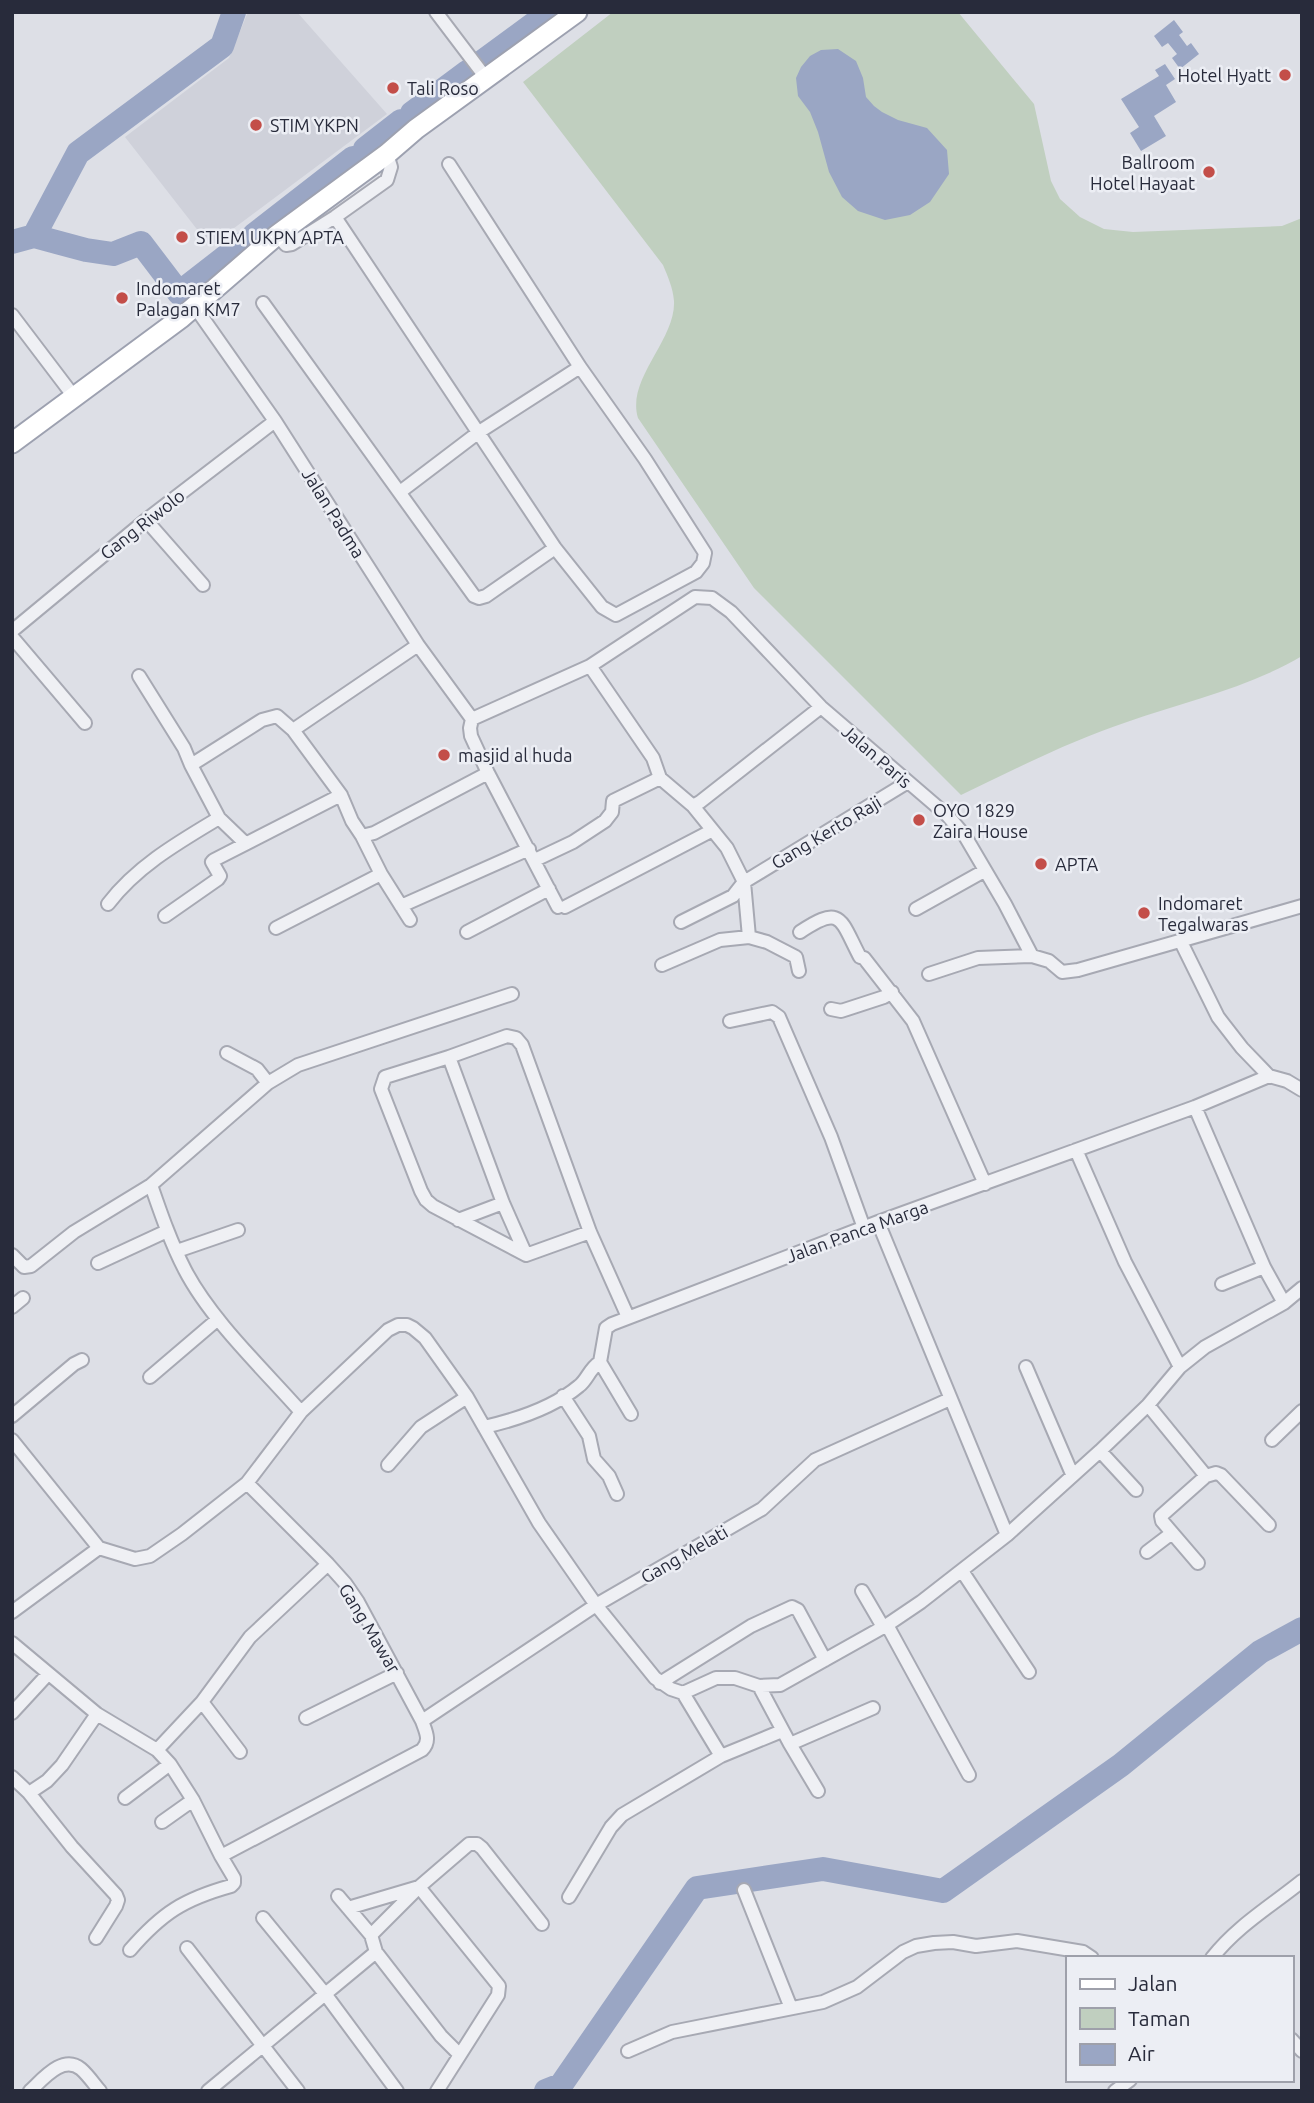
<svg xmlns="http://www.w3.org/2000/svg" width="1314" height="2103" font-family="Ubuntu,sans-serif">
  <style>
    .built { fill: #cfd1da }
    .green { fill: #c0cfbf }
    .water { fill: #9aa6c4 }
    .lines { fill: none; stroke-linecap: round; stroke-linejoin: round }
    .river { stroke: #9aa6c4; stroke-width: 24 }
    .street-casing { stroke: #a7a9b3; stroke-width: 16 }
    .primary-casing { stroke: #9da1b0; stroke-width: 23 }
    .street { stroke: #eff0f4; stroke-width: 12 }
    .primary { stroke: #fff; stroke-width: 19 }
    .poi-dot { fill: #c34e49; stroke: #eceef4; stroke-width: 2.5 }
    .labels { text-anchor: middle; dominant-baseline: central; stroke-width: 5; stroke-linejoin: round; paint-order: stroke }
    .poi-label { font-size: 18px; fill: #282b3b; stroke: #eceef4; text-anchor: start }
    .street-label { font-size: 18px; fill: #282b3b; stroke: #eceef4 }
  </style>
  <rect width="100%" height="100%" fill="#dddfe6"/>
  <path class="built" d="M 248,12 L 297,12 L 387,114 L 210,246 L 125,137 L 229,58 Z"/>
  <path class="green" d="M 613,12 L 958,12 L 1034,104 L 1051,181 L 1060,199 L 1080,217 L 1104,229 L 1133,232 L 1282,226 L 1302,218 L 1302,656 C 1248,688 1186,701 1127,722 C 1070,741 1015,769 961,795 L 754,588 L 638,418 C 626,379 676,340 674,301 C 673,288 668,277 663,265 L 523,82 Z"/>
  <path class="water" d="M 1174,20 L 1183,32 L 1179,35 L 1187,46 L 1191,43 L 1199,54 L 1180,69 L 1172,58 L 1177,54 L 1168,43 L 1162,47 L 1154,36 Z
    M 838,49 L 856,61 L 863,78 L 866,97 L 874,106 L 882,112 L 898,120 L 927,128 L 947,150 L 949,174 L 930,202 L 910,215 L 885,220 L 858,211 L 842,197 L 829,172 L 818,132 L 810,112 L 798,96 L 796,78 L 801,67 L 810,56 L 821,50 Z
    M 1165,64 L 1175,79 L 1166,85 L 1176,102 L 1154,116 L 1166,136 L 1141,151 L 1130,133 L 1139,127 L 1121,99 L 1159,76 L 1155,70 Z"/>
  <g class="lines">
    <path class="river" d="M 482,62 L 550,12
      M 412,113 L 467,72
      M 365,149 L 401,121
      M 254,235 L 353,158
      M 34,236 L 78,153 L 222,46 L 234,12
      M 12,242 L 34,236 L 86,250 L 113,254 L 141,243 L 179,293 L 242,244
      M 546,2091 L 561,2085 L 697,1888 L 823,1869 L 943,1891 L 1121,1765 L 1260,1652 L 1302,1629"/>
    <g class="street-casing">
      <path id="street" d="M 436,12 L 486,78
        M 335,217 L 555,548 L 602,607 L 616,615 L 696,572 L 703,563 L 705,553 L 645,459 L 580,367 L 449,164
        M 277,235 L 286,245 L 292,244 L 335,217 L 387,180 L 391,167 L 387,154
        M 263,303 L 474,596 L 479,598 L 486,596 L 555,548
        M 195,307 L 275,421 L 418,645 L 472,719
        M 12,315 L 75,398
        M 400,492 L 479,432 L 580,367
        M 146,520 L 203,585
        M 12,631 L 146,520 L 275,421
        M 12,637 L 85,723
        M 139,676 L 184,748 L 191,765 L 219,818 L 245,843
        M 293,730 L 418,645
        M 191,765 L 262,720 L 277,716 L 293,730 L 341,795 L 352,821 L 362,836 L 374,833 L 488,773
        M 660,778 L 693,806 L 727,848 L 744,882 L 749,937 L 767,942 L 796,957 L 799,971
        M 693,806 L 700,802 L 821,707
        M 362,836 L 381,874 L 410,920
        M 535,860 L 573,842 L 605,821 L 612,812 L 613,801 L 660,778 L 653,758 L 590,666
        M 108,904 C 137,866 179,842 219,818
        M 401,906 L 529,849
        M 558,907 L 488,773 L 471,736 L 470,728 L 472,719 L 590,666 L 695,597 L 712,598 L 731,612 L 821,707 L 948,816 L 965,836 L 1005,904 L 1032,956 L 1049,961 L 1062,972 L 1078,970 L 1302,906
        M 565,907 L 711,831
        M 916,909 L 984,871
        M 165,916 L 218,879 L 220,876 L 212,862 L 214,860 L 341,795
        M 681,922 L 733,896 L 744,882 L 908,782
        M 276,928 L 381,874
        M 467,932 L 549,889
        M 800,932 C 842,904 840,919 860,957 L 864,958 L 913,1021 L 985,1184
        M 1181,942 L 1218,1017 L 1242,1048 L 1269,1076 L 1287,1081 L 1302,1090
        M 662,965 L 720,940 L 749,937
        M 929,974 L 978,958 L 1032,956
        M 831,1009 L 841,1011 L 884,997 L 892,992
        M 730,1021 L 772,1012 L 779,1017 L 831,1137 L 864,1228
        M 227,1053 L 257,1069 L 268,1083
        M 449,1057 L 503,1203 L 526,1255
        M 1195,1107 L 1264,1267 L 1284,1303
        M 1076,1150 L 1125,1262 L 1180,1367
        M 151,1185 C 161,1214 171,1243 185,1270 C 211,1320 264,1370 301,1412
        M 458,1220 L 503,1203
        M 878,1222 L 1007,1535
        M 590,1232 L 526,1255 L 433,1206 L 426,1200 L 421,1191 L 381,1089 L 385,1077 L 449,1057 L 507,1036 L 516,1038 L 522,1045 L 590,1232 L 628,1317
        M 177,1251 L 238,1230
        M 12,1255 L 24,1267 L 31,1266 L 74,1232 L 151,1185 L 268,1083 L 298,1065 L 512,994
        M 98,1263 L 167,1231
        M 1222,1284 L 1264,1267
        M 12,1307 L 23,1298
        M 600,1362 L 631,1414
        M 1026,1367 L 1072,1474
        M 150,1377 L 218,1319
        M 563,1396 L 589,1436 L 594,1459 L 609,1476 L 617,1494
        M 1148,1405 L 1206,1476
        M 12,1416 L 74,1364 L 82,1360
        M 484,1427 C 515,1420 554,1407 579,1386 C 588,1379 589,1369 600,1362 L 606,1328 L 612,1324 L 878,1222 L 1195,1107 L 1269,1076
        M 12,1440 L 99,1548
        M 1272,1440 L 1302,1411
        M 1100,1451 L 1136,1490
        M 388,1465 L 421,1427 L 467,1397
        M 1147,1552 L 1172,1533
        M 1198,1563 L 1162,1521 L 1161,1516 L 1206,1476 L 1216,1473 L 1221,1475 L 1269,1525
        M 962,1571 L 1029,1672
        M 862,1591 L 883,1627
        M 12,1612 L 99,1548 L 135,1559 L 150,1556 L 182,1534 L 247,1483 L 301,1412 L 388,1330 L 398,1325 L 407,1325 L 413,1328 L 425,1338 L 467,1397 L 539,1523 L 596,1605 L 655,1678 L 671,1689 L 683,1693 L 716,1678 L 735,1678 L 759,1686 L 780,1685 L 887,1625 L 921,1602 L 1007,1535 L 1100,1451 L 1148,1405 L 1180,1367 L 1205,1347 L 1284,1303 L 1302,1288
        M 887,1625 L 969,1775
        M 12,1643 L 97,1714 L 157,1750 L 170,1764 L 193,1800 L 221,1856 L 234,1878 L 234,1883 L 231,1886 C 184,1899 162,1913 130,1950
        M 660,1683 L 751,1626 L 792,1607 L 798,1610 L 825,1660
        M 759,1686 L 790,1744 L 818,1791
        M 683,1693 L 721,1756
        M 202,1702 L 240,1752
        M 12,1713 L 48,1674
        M 306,1718 L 397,1673
        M 422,1721 L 596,1605 L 762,1509 L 815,1460 L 950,1399
        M 790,1744 L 873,1708
        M 157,1750 L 202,1702 L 250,1637 L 328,1564
        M 12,1777 L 29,1793 L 72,1847 L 116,1895 L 118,1900 L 116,1906 L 96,1938
        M 29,1793 L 47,1781 L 62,1765 L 97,1714
        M 125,1798 L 170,1764
        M 162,1822 L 193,1800
        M 221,1856 L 422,1750 C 431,1741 426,1732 422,1721 L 358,1602 L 345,1583 L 328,1564 L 247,1483
        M 744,1890 L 791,2008
        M 338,1896 L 371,1935
        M 569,1897 L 611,1827 L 622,1815 L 721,1756 L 782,1731
        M 348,1908 L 419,1887 L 499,1986 L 498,1995 L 437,2091
        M 263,1918 L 326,1995 L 397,2091
        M 187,1948 L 298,2091
        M 376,1952 L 441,2036 L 460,2055
        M 1212,1958 C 1237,1926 1271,1906 1302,1881
        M 1291,2039 L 1302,2051
        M 628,2051 L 672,2032 L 823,2002 L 857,1987 L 903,1952 L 916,1946 L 934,1943 L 953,1942 L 976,1946 L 1017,1941 L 1083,1952 L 1092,1958
        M 30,2091 C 43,2079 63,2054 81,2069 C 88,2075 94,2084 100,2091
        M 208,2091 L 376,1952 L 371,1935 L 419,1887 L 469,1844 L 477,1844 L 482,1848 L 542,1924
        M 1115,2091 L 1130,2080"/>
    </g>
    <g class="primary-casing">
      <path id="primary" d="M 12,443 L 181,318 L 277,235 L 387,154 L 416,129 L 577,12"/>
    </g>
    <use href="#street" class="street"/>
    <use href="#primary" class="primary"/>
  </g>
  <g class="poi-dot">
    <circle cx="1285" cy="75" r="7"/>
    <circle cx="393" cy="88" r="7"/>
    <circle cx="256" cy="125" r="7"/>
    <circle cx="1209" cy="172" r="7"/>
    <circle cx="182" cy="237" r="7"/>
    <circle cx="122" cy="298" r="7"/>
    <circle cx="444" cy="755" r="7"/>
    <circle cx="919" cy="820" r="7"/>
    <circle cx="1041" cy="864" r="7"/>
    <circle cx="1144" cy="913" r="7"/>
  </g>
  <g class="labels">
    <g class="poi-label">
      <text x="1271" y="75" text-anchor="end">Hotel Hyatt</text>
      <text x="407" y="88">Tali Roso</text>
      <text x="270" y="125">STIM YKPN</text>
      <text x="1195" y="162" text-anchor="end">Ballroom<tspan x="1195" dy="21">Hotel Hayaat</tspan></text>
      <text x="196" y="237">STIEM UKPN APTA</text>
      <text x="136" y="288">Indomaret<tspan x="136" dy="21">Palagan KM7</tspan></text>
      <text x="458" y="755">masjid al huda</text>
      <text x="933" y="810">OYO 1829<tspan x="933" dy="21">Zaira House</tspan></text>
      <text x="1055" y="864">APTA</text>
      <text x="1158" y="903">Indomaret<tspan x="1158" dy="21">Tegalwaras</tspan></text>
    </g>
    <g class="street-label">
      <text transform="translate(334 513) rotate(58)">Jalan Padma</text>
      <text transform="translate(142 524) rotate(-38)">Gang Riwolo</text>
      <text transform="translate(877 756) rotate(41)">Jalan Paris</text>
      <text transform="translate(826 832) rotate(-31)">Gang Kerto Raji</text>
      <text transform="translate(857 1231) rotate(-20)">Jalan Panca Marga</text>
      <text transform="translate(684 1554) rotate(-30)">Gang Melati</text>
      <text transform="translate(370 1628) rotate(59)">Gang Mawar</text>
    </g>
  </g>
  <rect width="1314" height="2103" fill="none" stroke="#282b3b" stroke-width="28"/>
  <rect x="1066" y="1956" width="228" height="126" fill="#eceef4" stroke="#9ea0aa" stroke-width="2"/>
  <rect x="1080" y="1979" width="35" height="10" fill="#ffffff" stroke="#9ea0aa" stroke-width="2"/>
  <text x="1128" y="1991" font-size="21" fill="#282b3b">Jalan</text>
  <rect x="1080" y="2008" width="35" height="21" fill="#c0cfbf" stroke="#9ea0aa" stroke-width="2"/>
  <text x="1128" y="2026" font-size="21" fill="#282b3b">Taman</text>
  <rect x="1080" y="2044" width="35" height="21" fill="#9aa6c4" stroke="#9ea0aa" stroke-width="2"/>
  <text x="1128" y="2061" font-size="21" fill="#282b3b">Air</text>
</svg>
